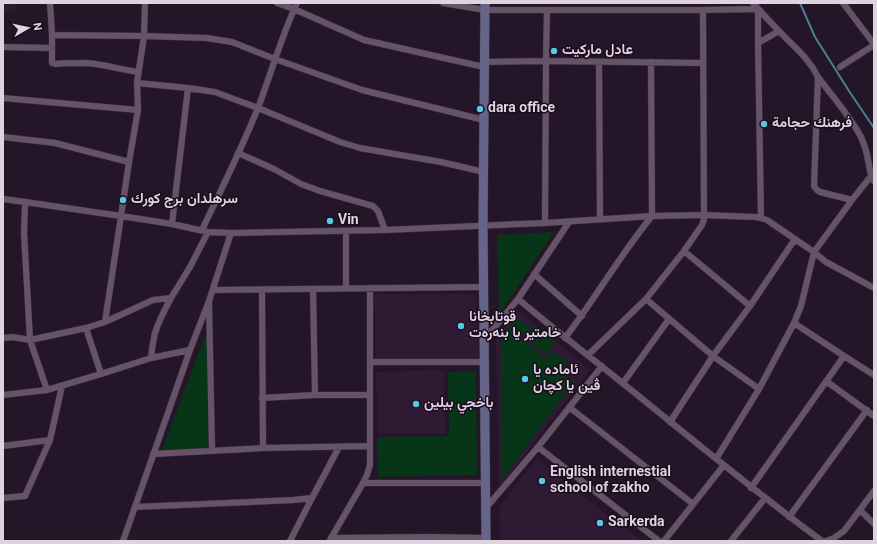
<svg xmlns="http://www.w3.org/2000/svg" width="877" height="544" font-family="Georgia,Vazirmatn,serif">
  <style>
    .built { fill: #2f1a33 }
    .green { fill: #073518 }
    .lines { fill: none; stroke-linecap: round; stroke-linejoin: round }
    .stream { stroke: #478094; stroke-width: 2 }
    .minor-casing { stroke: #3c303e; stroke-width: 7 }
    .secondary-casing { stroke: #3c303e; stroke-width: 10 }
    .minor { stroke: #665369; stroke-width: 6 }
    .secondary { stroke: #656587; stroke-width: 9 }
    .poi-dot { fill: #58c8e4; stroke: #1c0c1e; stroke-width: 1.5 }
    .labels { text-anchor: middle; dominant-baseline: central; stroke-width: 3; stroke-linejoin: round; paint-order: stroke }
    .poi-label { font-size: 14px; font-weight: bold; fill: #dfd3e0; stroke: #1c0c1e; text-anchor: start }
  </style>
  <rect width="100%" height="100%" fill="#251528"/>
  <path class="built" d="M 3,3 L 16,3 L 15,13 L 3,12 Z
    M 374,294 L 476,294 L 479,358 L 376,358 Z
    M 518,310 L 590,370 L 499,488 L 496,338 Z
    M 444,370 L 445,434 L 378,434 L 376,372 Z
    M 537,458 L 595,505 L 642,541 L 500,541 L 499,507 Z"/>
  <path class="green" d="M 554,232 L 499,315 L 497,235 Z
    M 515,318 L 530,327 L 520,338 L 547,359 L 553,350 L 568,363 L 562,374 L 574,382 L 502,479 L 502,338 Z
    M 535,324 L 556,342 L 546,354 L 524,338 Z
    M 207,331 L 208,448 L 162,450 Z
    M 476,371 L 477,475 L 378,477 L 377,437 L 449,436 L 448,372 Z"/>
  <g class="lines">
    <path class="stream" d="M 800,3 L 815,37 L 849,91 L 874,128"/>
    <g class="minor-casing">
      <path id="minor" d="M 50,3 L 52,35 L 52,63 L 55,64 C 66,63 76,63 87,63 C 104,64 121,70 139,72
        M 277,3 L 294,9 L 364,40 L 484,67
        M 443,3 L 485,10 L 703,10 L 758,9
        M 753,3 C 761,12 770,22 779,31 C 793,46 809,58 818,77 L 814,186 L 817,190 L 820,192 L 852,200
        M 843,3 L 874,44
        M 758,9 L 758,43 L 761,218
        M 52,35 L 144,36 L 207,38 L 232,42 L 275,59 L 362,90 L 484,120
        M 758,43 L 779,31
        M 3,47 L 52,48
        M 484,62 L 546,61 L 703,63
        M 599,62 L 600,219
        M 840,67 L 874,45
        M 818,77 C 832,96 850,116 861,137 C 864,144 867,153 868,160 C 870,168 869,174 874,181
        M 137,83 L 188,88 L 215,92 L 258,108 L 340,142 L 360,148 L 441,162 L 484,172
        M 3,98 L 138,110
        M 3,137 L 55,143 L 129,162
        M 238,153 L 274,169 L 301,184 L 320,191 L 373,206 L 378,211 L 385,230
        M 3,199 L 25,202 L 121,216 L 129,162 L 138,110 L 137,83 L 144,36 L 145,3
        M 25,202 L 24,233 L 30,340 L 47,390
        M 545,223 L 546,61 L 547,10
        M 172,224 L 188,88
        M 202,230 C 221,190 241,150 258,108 C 271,74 281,37 297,3
        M 684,251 L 750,306
        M 534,274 L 582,316
        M 346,288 L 346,231
        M 370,288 L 370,465 L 367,475 L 363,483 L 485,483
        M 313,289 L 315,395
        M 213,290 L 483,287
        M 262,290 L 263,448
        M 171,298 L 190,267 L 208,232
        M 518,299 C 560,334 603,367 646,402 C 704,449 762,497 822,541
        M 646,299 L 713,356 L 759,389
        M 105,322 L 121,216 L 172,224 L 208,232 L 231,233 L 385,230 L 545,223 L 652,216 L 703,215 L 756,217 L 761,218 L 767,220 L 814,252 L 826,262 L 874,288
        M 794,323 L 844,356 L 874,375
        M 86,328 L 101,374
        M 3,338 L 13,337 L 30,340 L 86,328 L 105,322 L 153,300 L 171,298 C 165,309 159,320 155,333 C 153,341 152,349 151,358
        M 565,338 C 595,299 620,255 652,216 L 651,62
        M 484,340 L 518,299 L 569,222
        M 588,355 L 646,299 L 684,251 L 702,225 L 704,219 L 703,10
        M 370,362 L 484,362
        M 826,381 L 874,416
        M 623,383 L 669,319
        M 3,395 L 47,390 L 101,374 L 151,358 L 190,350
        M 262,398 L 315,395 L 370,395
        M 569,407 L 693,504
        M 670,422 L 713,356 L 750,306 L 795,239
        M 3,446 L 50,440
        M 538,447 L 659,541
        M 212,450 L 209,301 L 231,233
        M 153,454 L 263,448 L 370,446
        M 716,459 L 759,389 L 794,323 L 801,306 L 814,252 L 852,200 L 871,176
        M 751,488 L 844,356
        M 3,498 L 25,496 L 50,440 L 62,386
        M 135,507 L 293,500 L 312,498 L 339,447
        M 485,509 L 538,447 L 602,366
        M 860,510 L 874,524
        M 789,517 L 867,410
        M 331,538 L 432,537 L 486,538
        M 330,540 L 363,483
        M 123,541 L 190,350 L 209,301
        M 290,541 L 312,498
        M 664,541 L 724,465
        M 731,541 L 765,498
        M 826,541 L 834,538 L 844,531 L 874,491"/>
    </g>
    <g class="secondary-casing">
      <path id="secondary" d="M 485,3 L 483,226 L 486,541"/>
    </g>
    <use href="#minor" class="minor"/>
    <use href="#secondary" class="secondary"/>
  </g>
  <g class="poi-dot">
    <circle cx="554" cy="51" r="4"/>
    <circle cx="480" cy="109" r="4"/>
    <circle cx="764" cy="124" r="4"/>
    <circle cx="123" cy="200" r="4"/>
    <circle cx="330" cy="221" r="4"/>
    <circle cx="461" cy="326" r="4"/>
    <circle cx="525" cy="379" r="4"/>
    <circle cx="416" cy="404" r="4"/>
    <circle cx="542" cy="481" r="4"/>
    <circle cx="600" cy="523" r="4"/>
  </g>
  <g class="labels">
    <g class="poi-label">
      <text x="562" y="51">عادل ماركيت</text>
      <text x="488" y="109">dara office</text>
      <text x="772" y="124">فرهنك حجامة</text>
      <text x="131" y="200">سرهلدان برج كورك</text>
      <text x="338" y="221">Vin</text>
      <text x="469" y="318">قوتابخانا<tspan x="469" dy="16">خامتیر یا بنەرەت</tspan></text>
      <text x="533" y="371">ئاماده یا<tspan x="533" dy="16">ڤین یا کچان</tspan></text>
      <text x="424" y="404">باخجي بيلين</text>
      <text x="550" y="473">English internestial<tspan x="550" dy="16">school of zakho</tspan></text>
      <text x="608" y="523">Sarkerda</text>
    </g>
  </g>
  <rect width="877" height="544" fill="none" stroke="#dfd3e0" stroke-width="8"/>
  <g transform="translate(28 28) rotate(81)" stroke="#1c0c1e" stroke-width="3" paint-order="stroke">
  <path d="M0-3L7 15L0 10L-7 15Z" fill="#dfd3e0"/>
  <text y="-6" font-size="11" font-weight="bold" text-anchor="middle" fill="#dfd3e0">N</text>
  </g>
</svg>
